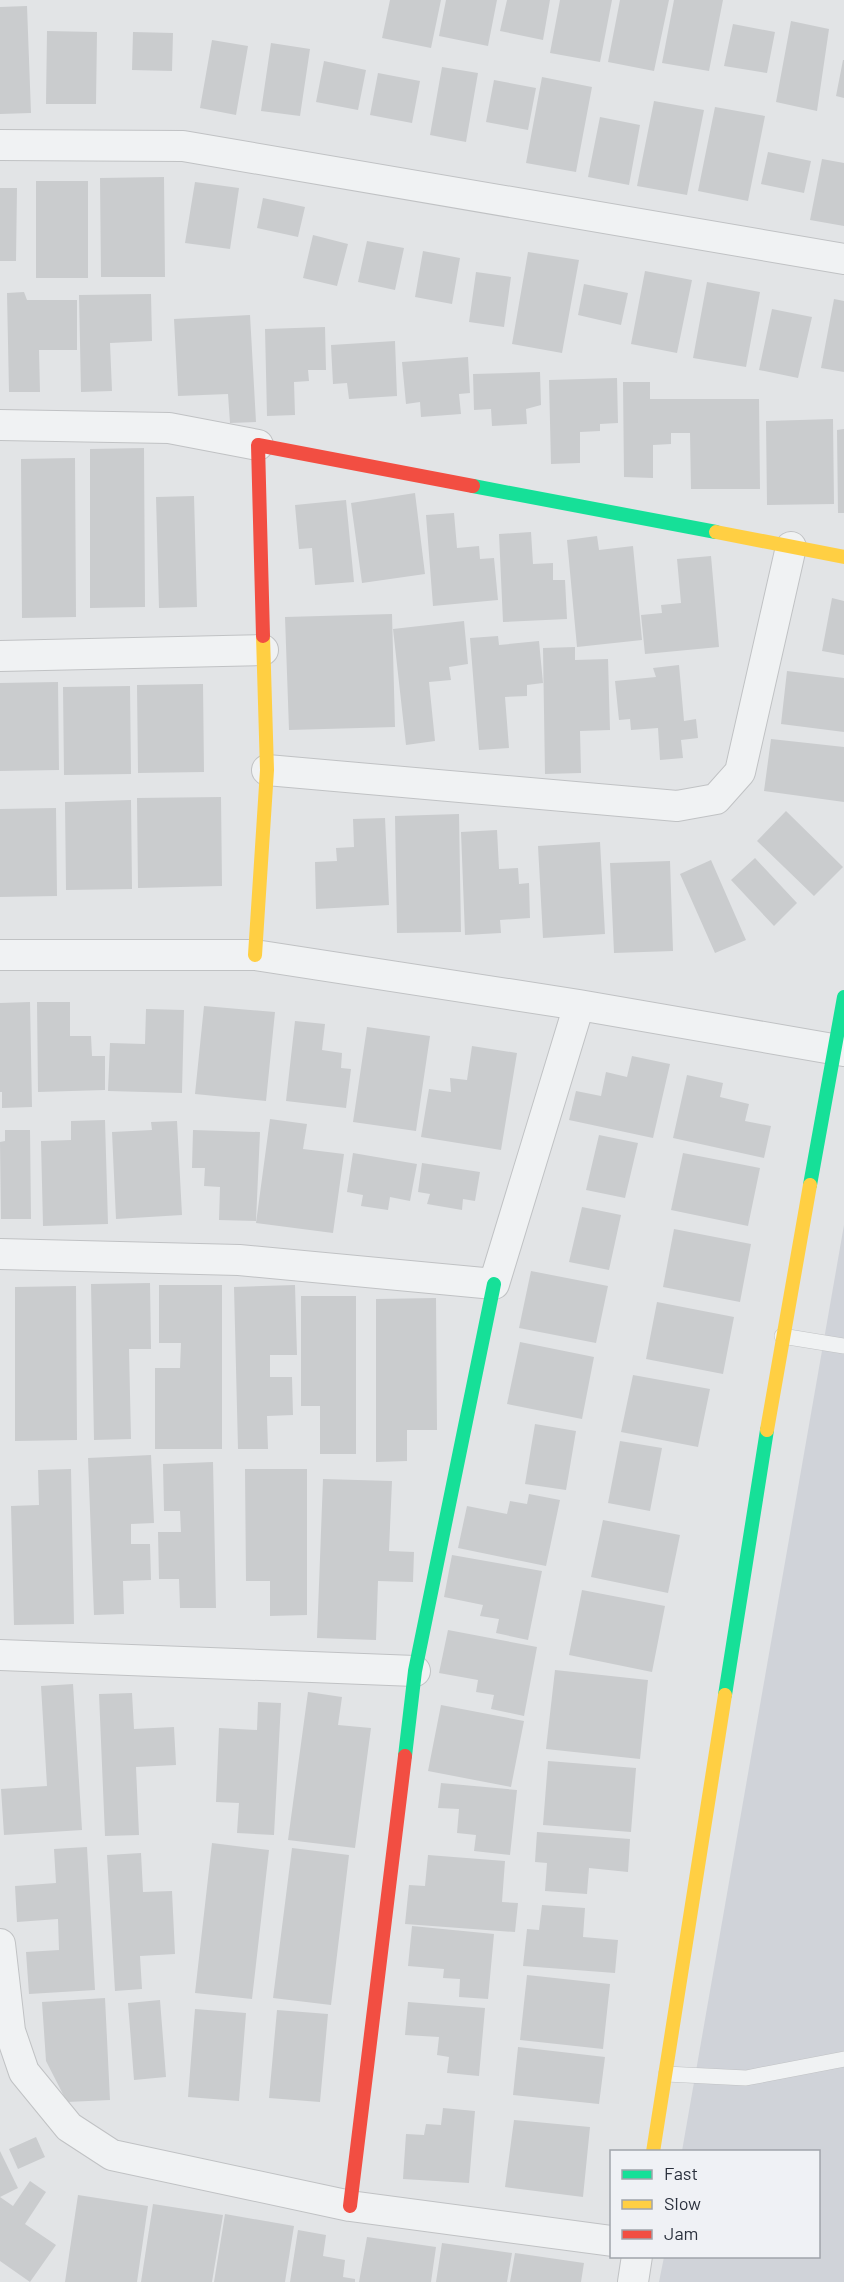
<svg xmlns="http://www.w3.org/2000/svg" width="844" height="2282" font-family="Barlow,sans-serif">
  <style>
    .built { fill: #d0d3d9 }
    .building { fill: #caccce }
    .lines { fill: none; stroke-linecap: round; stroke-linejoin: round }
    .lane-casing { stroke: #c0c2c4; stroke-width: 16 }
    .street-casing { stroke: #c0c2c4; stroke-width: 32 }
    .lane { stroke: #f0f2f3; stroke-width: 15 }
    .street { stroke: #f0f2f3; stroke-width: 30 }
    .fast { stroke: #16e098; stroke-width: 14 }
    .slow { stroke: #ffcf43; stroke-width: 14 }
    .jam { stroke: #f24e42; stroke-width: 14 }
  </style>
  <rect width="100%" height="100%" fill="#e2e4e6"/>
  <path class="built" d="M 844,1225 L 844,2282 L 659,2282 L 664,2257 L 818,2256 L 818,2152 L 682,2151 Z"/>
  <path class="building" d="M 390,0 L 441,0 L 431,48 L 382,38 Z
    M 446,0 L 497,0 L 488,46 L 439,36 Z
    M 507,0 L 550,0 L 543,40 L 500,31 Z
    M 560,0 L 612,0 L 600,62 L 550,53 Z
    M 620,0 L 669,0 L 654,71 L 608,62 Z
    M 674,0 L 723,0 L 709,71 L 662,63 Z
    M 27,6 L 31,113 L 0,114 L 0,7 Z
    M 791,21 L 829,29 L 817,111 L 776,102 Z
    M 733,24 L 775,32 L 767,73 L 724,66 Z
    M 47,31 L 97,32 L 96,104 L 46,104 Z
    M 133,32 L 173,33 L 172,71 L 132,70 Z
    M 212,40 L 248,46 L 236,115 L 200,108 Z
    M 271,43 L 310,49 L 300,116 L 261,111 Z
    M 843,60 L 844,60 L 844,98 L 836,96 Z
    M 324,61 L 366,70 L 358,110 L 316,102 Z
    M 442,67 L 478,73 L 466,142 L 430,135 Z
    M 378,73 L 420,81 L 412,123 L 370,115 Z
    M 542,77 L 592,87 L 576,172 L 526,163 Z
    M 494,80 L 536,88 L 528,130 L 486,122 Z
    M 654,101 L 704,110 L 687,195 L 637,186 Z
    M 715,107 L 765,116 L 748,201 L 698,191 Z
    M 600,117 L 640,125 L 629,185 L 588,177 Z
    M 768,152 L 811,161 L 804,193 L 761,184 Z
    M 822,159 L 844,163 L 844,226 L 810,220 Z
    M 164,177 L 165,277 L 101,277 L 100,178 Z
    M 36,181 L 88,181 L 88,278 L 36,278 Z
    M 195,182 L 239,188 L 230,249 L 185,243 Z
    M 0,188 L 17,188 L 16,261 L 0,261 Z
    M 263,198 L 305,207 L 298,237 L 257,228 Z
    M 313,235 L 348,244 L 337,286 L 303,278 Z
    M 367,241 L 404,248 L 395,290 L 358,282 Z
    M 423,251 L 460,258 L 452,304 L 415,297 Z
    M 528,252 L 579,260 L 562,353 L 512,344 Z
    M 645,271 L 692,280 L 677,353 L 631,344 Z
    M 476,272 L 511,277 L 504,327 L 469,322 Z
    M 707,282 L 760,292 L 746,367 L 693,358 Z
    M 584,284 L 628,293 L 621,325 L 578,315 Z
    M 24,292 L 27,300 L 77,300 L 77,350 L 39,350 L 40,392 L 9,392 L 7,293 Z
    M 151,294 L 152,341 L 110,343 L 112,391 L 81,392 L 79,295 Z
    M 834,299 L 844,301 L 844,372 L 821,368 Z
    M 772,309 L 812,317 L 798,378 L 759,370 Z
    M 250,315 L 256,422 L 230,423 L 228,394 L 178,396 L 174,319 Z
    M 325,327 L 326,370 L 308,370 L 309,381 L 294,382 L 295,415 L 267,416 L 265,329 Z
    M 395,341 L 397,396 L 349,399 L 347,383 L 333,384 L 331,345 Z
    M 468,357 L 470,393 L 459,394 L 461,414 L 421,417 L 420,402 L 406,404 L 402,362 Z
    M 540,372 L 541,405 L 526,409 L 527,424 L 492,426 L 491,409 L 474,410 L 473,374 Z
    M 617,378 L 618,423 L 600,424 L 600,431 L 580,432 L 580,463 L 551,464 L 549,380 Z
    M 623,382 L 650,382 L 650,399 L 759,399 L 760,489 L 691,489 L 690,433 L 671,433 L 671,444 L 653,445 L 653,478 L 624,477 Z
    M 833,419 L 834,504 L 767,505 L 766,421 Z
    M 844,429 L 844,513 L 838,513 L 837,430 Z
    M 144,448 L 145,607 L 90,608 L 90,449 Z
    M 75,458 L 76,617 L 22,618 L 21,459 Z
    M 415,493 L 425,574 L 362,583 L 351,503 Z
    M 194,496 L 197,607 L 159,608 L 156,497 Z
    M 346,500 L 354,582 L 315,585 L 312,548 L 299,549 L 295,505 Z
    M 454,513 L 457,548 L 479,546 L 480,559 L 494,558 L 498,600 L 433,606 L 426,515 Z
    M 531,532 L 533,564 L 553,563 L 553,580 L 565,580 L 567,619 L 503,622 L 499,534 Z
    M 597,536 L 599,550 L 633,546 L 642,640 L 577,647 L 567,540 Z
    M 711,556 L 719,647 L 645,654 L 641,615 L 662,613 L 661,605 L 681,603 L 677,559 Z
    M 832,598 L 844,601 L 844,655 L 822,651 Z
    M 392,614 L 395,727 L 289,730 L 285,617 Z
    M 464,621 L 468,664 L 449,667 L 451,680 L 429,682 L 435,741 L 406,745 L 393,629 Z
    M 498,636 L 499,645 L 539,641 L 543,683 L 527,685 L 527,696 L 505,697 L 509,748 L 479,750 L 470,638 Z
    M 575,647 L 575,660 L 608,659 L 610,730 L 580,731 L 581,773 L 545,774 L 543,648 Z
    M 679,665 L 684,721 L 696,719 L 698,738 L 681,740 L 683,758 L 660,760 L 658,728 L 631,730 L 630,719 L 619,720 L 615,681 L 656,677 L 653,668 Z
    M 787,671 L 844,678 L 844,732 L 781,724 Z
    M 58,682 L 59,770 L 0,771 L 0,683 Z
    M 203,684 L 204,772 L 138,773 L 137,685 Z
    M 130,686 L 131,774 L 64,775 L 63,687 Z
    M 771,739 L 844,747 L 844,802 L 764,791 Z
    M 221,797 L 222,886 L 138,888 L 137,798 Z
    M 131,800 L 132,889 L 66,890 L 65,802 Z
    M 56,808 L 57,896 L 0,897 L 0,809 Z
    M 786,811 L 843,867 L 814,896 L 757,841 Z
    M 459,814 L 461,932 L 397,933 L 395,816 Z
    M 385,818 L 389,905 L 316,909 L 315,862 L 337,861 L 336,848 L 354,847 L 353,819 Z
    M 497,830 L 499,869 L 518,868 L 519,884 L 529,883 L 530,918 L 500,920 L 501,933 L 465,935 L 461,832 Z
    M 600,842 L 605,934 L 543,938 L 538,846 Z
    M 755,858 L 797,903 L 774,926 L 731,880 Z
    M 711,860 L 746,940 L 715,953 L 680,874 Z
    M 670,861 L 673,951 L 614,953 L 610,863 Z
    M 30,1002 L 32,1107 L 2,1108 L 2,1092 L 0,1092 L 0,1003 Z
    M 37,1002 L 70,1002 L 70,1036 L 91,1036 L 92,1056 L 105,1056 L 105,1090 L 38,1092 Z
    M 204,1006 L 275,1012 L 266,1101 L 195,1094 Z
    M 146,1009 L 184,1010 L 182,1093 L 108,1091 L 110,1043 L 145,1044 Z
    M 295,1021 L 325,1024 L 322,1050 L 342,1053 L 341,1068 L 351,1069 L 346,1108 L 286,1101 Z
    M 367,1027 L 430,1036 L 416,1131 L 353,1122 Z
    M 472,1046 L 517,1053 L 501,1150 L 421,1137 L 429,1089 L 451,1092 L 450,1078 L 467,1080 Z
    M 632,1056 L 670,1064 L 653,1138 L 569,1120 L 576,1091 L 601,1096 L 606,1072 L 627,1077 Z
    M 687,1075 L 723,1083 L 720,1097 L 749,1104 L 745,1121 L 771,1126 L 764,1158 L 673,1138 Z
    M 270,1119 L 307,1124 L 303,1149 L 344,1154 L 333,1233 L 256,1223 Z
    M 105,1120 L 108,1224 L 43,1226 L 41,1141 L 71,1140 L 71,1121 Z
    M 177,1121 L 182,1215 L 116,1219 L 112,1132 L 152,1130 L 151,1122 Z
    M 5,1130 L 30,1130 L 31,1219 L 1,1219 L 0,1142 L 5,1141 Z
    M 193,1130 L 260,1132 L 256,1221 L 219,1220 L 220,1187 L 204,1186 L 205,1168 L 192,1168 Z
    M 599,1135 L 638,1143 L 625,1198 L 586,1190 Z
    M 353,1153 L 417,1164 L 410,1201 L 390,1197 L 388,1210 L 361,1206 L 363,1195 L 347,1192 Z
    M 683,1153 L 760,1168 L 748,1226 L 671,1210 Z
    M 422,1163 L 480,1172 L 475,1201 L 463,1199 L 462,1210 L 427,1204 L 430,1194 L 418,1192 Z
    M 582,1207 L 621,1215 L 609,1270 L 569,1262 Z
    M 674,1229 L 751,1244 L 740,1302 L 663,1287 Z
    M 531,1271 L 608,1286 L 596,1343 L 519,1328 Z
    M 150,1283 L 151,1349 L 129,1349 L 131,1439 L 94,1440 L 91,1284 Z
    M 159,1285 L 222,1285 L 222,1449 L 155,1449 L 155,1368 L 180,1368 L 181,1343 L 159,1343 Z
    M 295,1285 L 297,1355 L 270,1355 L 270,1377 L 292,1377 L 293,1415 L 267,1416 L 268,1449 L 238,1449 L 234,1287 Z
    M 76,1286 L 77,1440 L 15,1441 L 15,1287 Z
    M 301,1296 L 356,1296 L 356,1454 L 320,1454 L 320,1406 L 301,1406 Z
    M 436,1298 L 437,1430 L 407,1430 L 407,1461 L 376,1462 L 376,1299 Z
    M 657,1302 L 734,1317 L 723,1374 L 646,1359 Z
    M 520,1342 L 594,1357 L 582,1419 L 507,1404 Z
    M 633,1375 L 710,1389 L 698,1447 L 621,1432 Z
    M 535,1424 L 576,1431 L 566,1490 L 525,1484 Z
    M 620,1441 L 662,1448 L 650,1511 L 608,1503 Z
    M 151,1455 L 154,1523 L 131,1524 L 131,1544 L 150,1544 L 151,1580 L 123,1581 L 124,1614 L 94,1615 L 88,1458 Z
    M 213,1462 L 216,1608 L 180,1608 L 179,1579 L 159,1579 L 158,1532 L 181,1532 L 180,1511 L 164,1511 L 163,1464 Z
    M 71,1469 L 74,1624 L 14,1625 L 11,1506 L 39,1505 L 38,1470 Z
    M 245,1469 L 307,1469 L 307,1615 L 270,1616 L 270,1581 L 246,1581 Z
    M 323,1479 L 392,1481 L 389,1551 L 414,1552 L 413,1582 L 378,1581 L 376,1640 L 317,1638 Z
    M 529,1494 L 560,1500 L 546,1566 L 458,1548 L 467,1506 L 507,1514 L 510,1501 L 527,1504 Z
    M 603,1520 L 680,1535 L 668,1593 L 591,1577 Z
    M 452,1555 L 542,1571 L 528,1640 L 496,1633 L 499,1619 L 480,1616 L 483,1605 L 444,1597 Z
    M 582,1590 L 665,1606 L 652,1672 L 569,1655 Z
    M 448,1630 L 537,1647 L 524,1716 L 491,1709 L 494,1695 L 476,1692 L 478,1680 L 439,1673 Z
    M 555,1670 L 648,1680 L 640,1759 L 546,1749 Z
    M 73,1684 L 82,1830 L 4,1835 L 1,1789 L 47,1786 L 41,1686 Z
    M 308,1692 L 342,1697 L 338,1725 L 371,1728 L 355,1848 L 288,1840 Z
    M 132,1693 L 134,1729 L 174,1727 L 176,1765 L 136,1767 L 139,1835 L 105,1836 L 99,1694 Z
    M 258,1702 L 281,1703 L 274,1835 L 237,1833 L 239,1803 L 216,1802 L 219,1728 L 257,1730 Z
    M 441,1705 L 524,1721 L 511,1787 L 428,1771 Z
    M 548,1761 L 636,1768 L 631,1832 L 543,1825 Z
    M 441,1783 L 517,1790 L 510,1855 L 474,1851 L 476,1835 L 457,1833 L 459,1809 L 438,1808 Z
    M 537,1832 L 630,1839 L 628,1872 L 589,1868 L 587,1894 L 545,1891 L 547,1863 L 535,1862 Z
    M 212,1843 L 269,1850 L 252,1999 L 195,1993 Z
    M 87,1847 L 95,1990 L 29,1994 L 26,1952 L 59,1950 L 58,1919 L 17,1922 L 15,1886 L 56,1883 L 54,1849 Z
    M 292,1848 L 349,1855 L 331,2005 L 273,1998 Z
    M 141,1853 L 143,1892 L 172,1891 L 175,1954 L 140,1956 L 142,1989 L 115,1991 L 107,1855 Z
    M 428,1855 L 505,1861 L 502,1902 L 518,1903 L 515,1932 L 405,1924 L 409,1885 L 425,1886 Z
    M 542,1905 L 585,1908 L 583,1937 L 618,1940 L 615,1973 L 523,1966 L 527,1929 L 539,1930 Z
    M 412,1926 L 494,1934 L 488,1999 L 459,1997 L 460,1979 L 443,1978 L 444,1969 L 408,1966 Z
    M 527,1975 L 610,1984 L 603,2049 L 520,2040 Z
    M 105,1998 L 110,2100 L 67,2102 L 46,2061 L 42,2002 Z
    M 160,2000 L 166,2077 L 134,2080 L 128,2003 Z
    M 408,2002 L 485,2008 L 479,2076 L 447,2073 L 449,2057 L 437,2055 L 439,2037 L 405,2035 Z
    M 195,2009 L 246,2013 L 239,2101 L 188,2097 Z
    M 277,2010 L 328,2014 L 320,2102 L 269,2098 Z
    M 518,2047 L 605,2057 L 599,2104 L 513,2095 Z
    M 443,2108 L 475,2111 L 469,2183 L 403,2179 L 406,2134 L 424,2135 L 426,2124 L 441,2125 Z
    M 514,2120 L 590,2127 L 583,2197 L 505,2187 Z
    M 36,2137 L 45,2157 L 18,2169 L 9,2149 Z
    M 0,2151 L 18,2188 L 0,2197 Z
    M 30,2181 L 46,2192 L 25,2224 L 56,2245 L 30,2282 L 0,2261 L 0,2197 L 13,2206 Z
    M 78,2195 L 148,2206 L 137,2282 L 65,2282 Z
    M 153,2204 L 223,2215 L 212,2282 L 141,2282 Z
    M 225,2214 L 294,2226 L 285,2282 L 214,2282 Z
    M 298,2230 L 326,2235 L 323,2256 L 345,2260 L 343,2277 L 355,2279 L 355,2282 L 290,2282 Z
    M 367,2237 L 436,2247 L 431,2282 L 359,2282 Z
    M 442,2243 L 512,2253 L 507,2282 L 436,2282 Z
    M 515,2253 L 584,2263 L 581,2282 L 510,2282 Z"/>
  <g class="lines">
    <g class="lane-casing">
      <path id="lane" d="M 782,1336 L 844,1346
        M 666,2074 L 746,2078 L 844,2059"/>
    </g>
    <g class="street-casing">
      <path id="street" d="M 0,145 L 183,146 L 844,259
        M 0,425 L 169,428 L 258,445
        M 0,656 L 263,650
        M 267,770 L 677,806 L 716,799 L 740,772 L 791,547
        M 0,955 L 255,955 L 579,1005 L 844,1051
        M 0,1254 L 239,1260 L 494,1284 L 579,1005
        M 0,1655 L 415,1671
        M 0,1944 L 10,2031 L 24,2072 L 69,2127 L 112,2155 L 350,2206 L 612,2241
        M 633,2282 L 637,2256"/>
    </g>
    <use href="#lane" class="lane"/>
    <use href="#street" class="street"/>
    <path class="fast" d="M 473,486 L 716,532
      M 810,1185 L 844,997
      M 725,1695 L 767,1430
      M 405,1756 L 415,1671 L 494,1284"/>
    <path class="slow" d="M 716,532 L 844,557
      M 255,955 L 267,770 L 263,636
      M 767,1430 L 810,1185
      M 653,2152 L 725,1695"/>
    <path class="jam" d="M 263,636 L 258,445 L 473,486
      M 350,2206 L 405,1756"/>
  </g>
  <rect x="610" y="2150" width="210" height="108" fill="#eff1f5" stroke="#a0a4ab" stroke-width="1.5"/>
  <rect x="622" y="2170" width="30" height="9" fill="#16e098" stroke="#a0a4ab" stroke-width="1.5"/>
  <text x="664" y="2180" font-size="18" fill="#2a303d">Fast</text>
  <rect x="622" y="2200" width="30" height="9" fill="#ffcf43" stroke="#a0a4ab" stroke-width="1.5"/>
  <text x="664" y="2210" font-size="18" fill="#2a303d">Slow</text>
  <rect x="622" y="2230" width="30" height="9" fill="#f24e42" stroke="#a0a4ab" stroke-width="1.5"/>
  <text x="664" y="2240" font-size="18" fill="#2a303d">Jam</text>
</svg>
